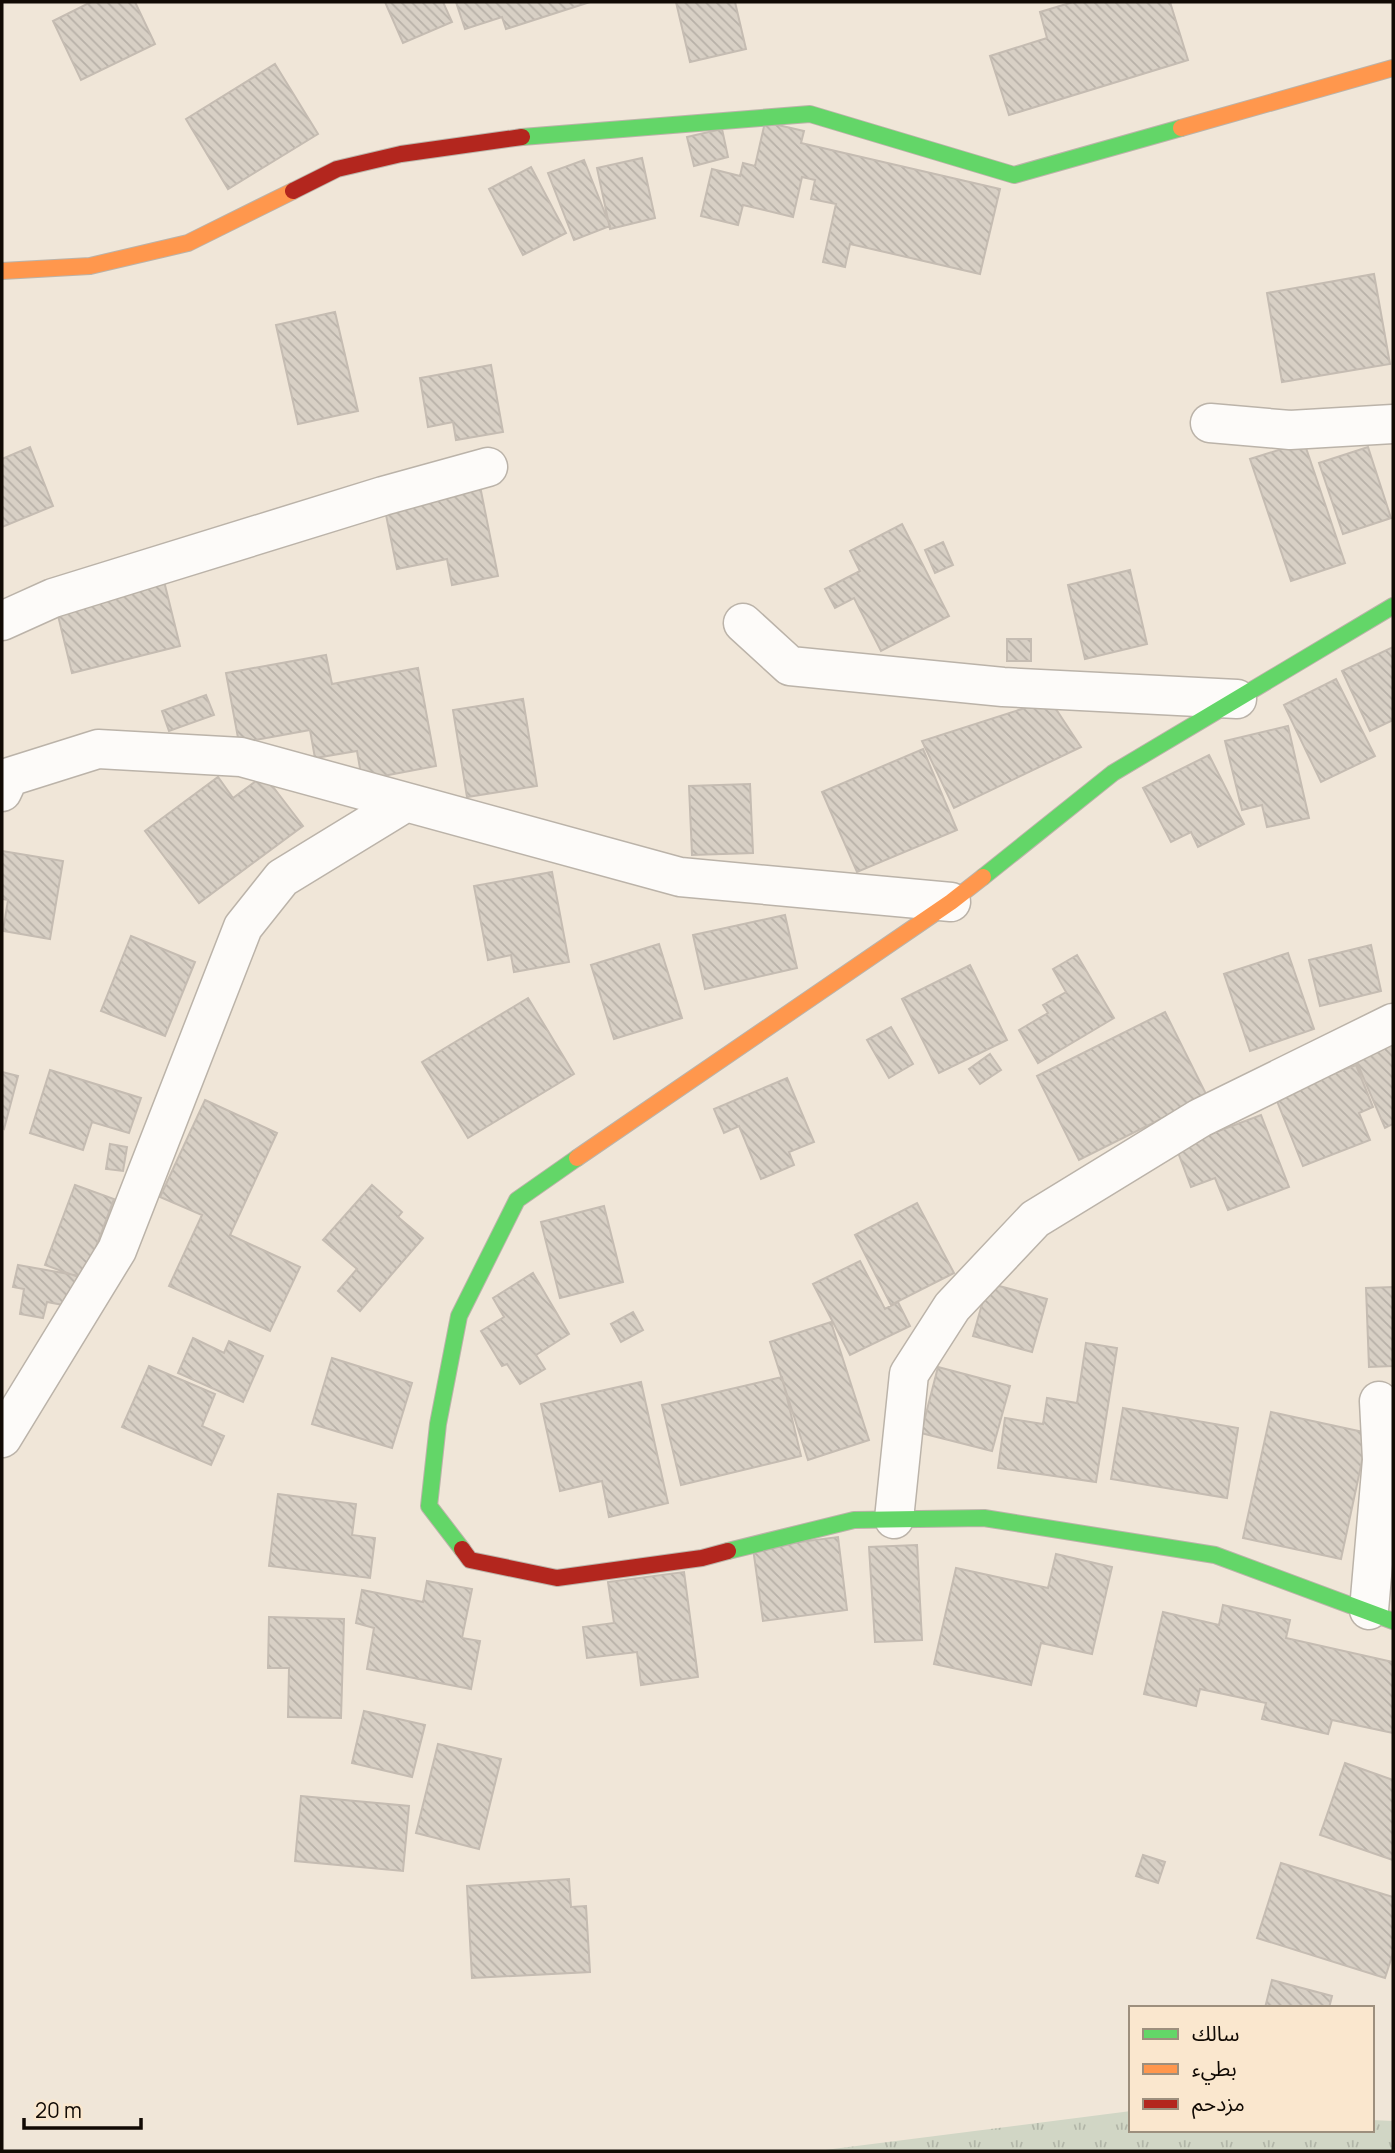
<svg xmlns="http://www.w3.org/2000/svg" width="1395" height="2153" font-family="Manrope,'Noto Sans Arabic',sans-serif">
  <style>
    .grass { fill: url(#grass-tufts) }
    .building { fill: url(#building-back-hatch); stroke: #c5bcb2; stroke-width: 2 }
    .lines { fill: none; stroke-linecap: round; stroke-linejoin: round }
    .street-casing { stroke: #bbb3a9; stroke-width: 41 }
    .fast-casing { stroke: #bbb3a9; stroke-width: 18 }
    .slow-casing { stroke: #bbb3a9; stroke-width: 18 }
    .jam-casing { stroke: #bbb3a9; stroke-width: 18 }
    .street { stroke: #fdfbf9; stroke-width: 38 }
    .fast { stroke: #63d668; stroke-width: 16 }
    .slow { stroke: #ff974d; stroke-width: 16 }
    .jam { stroke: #b3261e; stroke-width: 16 }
  </style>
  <defs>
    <pattern id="grass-tufts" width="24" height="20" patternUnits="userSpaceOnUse" patternTransform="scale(1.75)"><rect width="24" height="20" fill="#d1d6c5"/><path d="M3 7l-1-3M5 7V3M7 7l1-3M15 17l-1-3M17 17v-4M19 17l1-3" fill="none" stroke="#b2b6a8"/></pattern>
    <pattern id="building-back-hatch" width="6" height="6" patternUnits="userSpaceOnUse" patternTransform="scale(1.75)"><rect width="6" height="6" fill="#d8d0c5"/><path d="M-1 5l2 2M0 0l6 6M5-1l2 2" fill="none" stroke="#b8b1a8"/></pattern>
  </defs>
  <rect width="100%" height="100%" fill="#f0e6d8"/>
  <path class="grass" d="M 1131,2111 L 1131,2130 L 1372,2130 L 1372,2120 L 1393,2121 L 1393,2151 L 817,2151 Z"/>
  <path class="building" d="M 91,2 L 135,2 L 155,44 L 81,80 L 53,21 Z
    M 385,2 L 443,2 L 452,22 L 403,43 Z
    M 456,2 L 590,2 L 506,29 L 502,17 L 465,29 Z
    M 676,2 L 735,2 L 746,49 L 690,62 Z
    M 1073,2 L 1170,2 L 1188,60 L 1009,115 L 990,56 L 1047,38 L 1040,12 Z
    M 275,64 L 318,134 L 228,189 L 186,119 Z
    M 765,122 L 804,131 L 801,143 L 1000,189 L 980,274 L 850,244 L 845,267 L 823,262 L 836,204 L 811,199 L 815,180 L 802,177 L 793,217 L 743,205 L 738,225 L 701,216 L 712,169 L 740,176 L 743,163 L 755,166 Z
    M 722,129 L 728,157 L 694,166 L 687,137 Z
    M 642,158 L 655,218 L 610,229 L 597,168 Z
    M 584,160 L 610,226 L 574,240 L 548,173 Z
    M 531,167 L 566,233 L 523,255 L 489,189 Z
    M 1374,274 L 1390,364 L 1282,382 L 1267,293 Z
    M 335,312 L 358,411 L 298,424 L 276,325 Z
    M 491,365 L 503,432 L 456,440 L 453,422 L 428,427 L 420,378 Z
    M 1304,442 L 1345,563 L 1291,581 L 1250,459 Z
    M 30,447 L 53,506 L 2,527 L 2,459 Z
    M 1368,447 L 1391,518 L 1343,534 L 1319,463 Z
    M 479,481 L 498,576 L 452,585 L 447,559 L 397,569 L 383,500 Z
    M 902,524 L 949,616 L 881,651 L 854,598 L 835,608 L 825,589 L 860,571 L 850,551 Z
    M 943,542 L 953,565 L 935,573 L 925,550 Z
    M 1130,570 L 1147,644 L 1085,659 L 1068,585 Z
    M 162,573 L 180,646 L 72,673 L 54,599 Z
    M 1007,639 L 1031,639 L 1031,661 L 1007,661 Z
    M 1393,647 L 1393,720 L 1370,731 L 1342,671 Z
    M 326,655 L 332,684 L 418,668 L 436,766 L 362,780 L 357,751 L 315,758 L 310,730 L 239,743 L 226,673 Z
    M 1336,679 L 1375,756 L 1321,782 L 1284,705 Z
    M 206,695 L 214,715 L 169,731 L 162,711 Z
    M 523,699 L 537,786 L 467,797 L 453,710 Z
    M 1050,700 L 1081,747 L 954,808 L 922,741 Z
    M 1288,726 L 1309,818 L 1267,827 L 1262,805 L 1242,810 L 1225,741 Z
    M 923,749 L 957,830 L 857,872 L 822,792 Z
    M 1209,755 L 1244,824 L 1198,847 L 1191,832 L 1171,842 L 1143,788 Z
    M 264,775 L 303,826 L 199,903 L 145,831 L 218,777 L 233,798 Z
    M 750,784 L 753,853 L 692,855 L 689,786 Z
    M 2,851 L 63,861 L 50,939 L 3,931 L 8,900 L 2,899 Z
    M 552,872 L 569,962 L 514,972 L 511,955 L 488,960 L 474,886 Z
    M 785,915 L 797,968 L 705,989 L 693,935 Z
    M 131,936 L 195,962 L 165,1036 L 101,1011 Z
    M 659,944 L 682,1018 L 614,1039 L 591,965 Z
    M 1371,945 L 1381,991 L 1320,1006 L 1309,960 Z
    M 1288,953 L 1314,1029 L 1250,1051 L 1224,974 Z
    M 1077,955 L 1114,1018 L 1038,1063 L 1019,1030 L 1048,1013 L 1043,1005 L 1066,992 L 1053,969 Z
    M 970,965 L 1007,1040 L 939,1073 L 902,999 Z
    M 528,998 L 574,1074 L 468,1138 L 422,1062 Z
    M 1165,1012 L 1207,1096 L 1079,1160 L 1037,1076 Z
    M 891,1027 L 913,1064 L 889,1078 L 867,1040 Z
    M 1393,1042 L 1393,1124 L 1385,1128 L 1355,1058 Z
    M 990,1054 L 1001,1070 L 980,1084 L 969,1069 Z
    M 1356,1065 L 1373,1107 L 1359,1113 L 1370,1140 L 1303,1166 L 1275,1096 Z
    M 50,1070 L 141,1098 L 129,1133 L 92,1122 L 83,1150 L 30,1133 Z
    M 2,1072 L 18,1076 L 4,1129 L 2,1128 Z
    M 787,1078 L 814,1142 L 789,1152 L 794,1165 L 761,1179 L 739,1126 L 724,1133 L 714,1109 Z
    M 205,1100 L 277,1133 L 230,1235 L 300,1267 L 270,1331 L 169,1286 L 202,1215 L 160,1197 Z
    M 1261,1115 L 1289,1187 L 1228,1210 L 1215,1178 L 1191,1187 L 1176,1147 Z
    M 110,1144 L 127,1147 L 123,1171 L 106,1169 Z
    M 75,1185 L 114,1199 L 84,1279 L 45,1265 Z
    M 372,1185 L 402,1212 L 398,1217 L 423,1238 L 360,1311 L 338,1291 L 357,1269 L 323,1240 Z
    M 917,1203 L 954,1273 L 891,1305 L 855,1235 Z
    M 604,1206 L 623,1282 L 560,1298 L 541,1222 Z
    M 860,1261 L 885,1309 L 898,1302 L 910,1326 L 850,1355 L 813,1284 Z
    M 18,1265 L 80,1276 L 74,1307 L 47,1302 L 43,1318 L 20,1314 L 24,1289 L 13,1287 Z
    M 533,1273 L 569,1334 L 536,1355 L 545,1369 L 520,1384 L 507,1364 L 502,1366 L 481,1331 L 504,1317 L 493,1298 Z
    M 988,1283 L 1047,1299 L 1032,1352 L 973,1336 Z
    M 1393,1287 L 1393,1366 L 1369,1367 L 1366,1288 Z
    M 633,1312 L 643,1330 L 621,1342 L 611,1324 Z
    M 831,1322 L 869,1440 L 808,1460 L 770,1342 Z
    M 193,1338 L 224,1353 L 229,1341 L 263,1356 L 243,1402 L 178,1373 Z
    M 1086,1343 L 1117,1348 L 1096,1482 L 998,1468 L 1005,1418 L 1043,1424 L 1047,1398 L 1077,1403 Z
    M 332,1358 L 412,1383 L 392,1448 L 312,1424 Z
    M 149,1366 L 215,1394 L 202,1426 L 224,1436 L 211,1465 L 122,1427 Z
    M 938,1367 L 1010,1386 L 992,1451 L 921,1433 Z
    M 782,1377 L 801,1456 L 681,1485 L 662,1405 Z
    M 641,1382 L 668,1503 L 609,1517 L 602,1481 L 560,1491 L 541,1404 Z
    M 1123,1408 L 1238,1428 L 1227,1498 L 1111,1479 Z
    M 1271,1412 L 1368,1433 L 1341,1559 L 1243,1538 Z
    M 278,1494 L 356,1504 L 352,1535 L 375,1538 L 370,1578 L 269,1566 Z
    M 838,1537 L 847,1610 L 763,1621 L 753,1548 Z
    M 917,1545 L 922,1640 L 875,1642 L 869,1547 Z
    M 1056,1554 L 1112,1567 L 1092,1654 L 1041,1643 L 1031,1685 L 934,1664 L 956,1568 L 1048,1588 Z
    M 684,1572 L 698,1677 L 641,1685 L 637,1652 L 587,1658 L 583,1627 L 614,1623 L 608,1582 Z
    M 427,1581 L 472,1589 L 462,1638 L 480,1641 L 471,1689 L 367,1669 L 374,1628 L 356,1623 L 362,1590 L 423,1602 Z
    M 1223,1605 L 1290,1620 L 1286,1638 L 1393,1662 L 1393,1733 L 1332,1720 L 1328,1734 L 1262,1719 L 1266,1703 L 1200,1689 L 1196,1706 L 1144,1694 L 1163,1612 L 1219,1625 Z
    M 269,1617 L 344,1619 L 341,1718 L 288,1717 L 289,1668 L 268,1668 Z
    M 364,1711 L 425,1725 L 412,1777 L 352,1763 Z
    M 438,1744 L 501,1759 L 479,1849 L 416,1833 Z
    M 1345,1763 L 1393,1780 L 1393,1860 L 1320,1835 Z
    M 301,1796 L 409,1806 L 403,1871 L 295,1861 Z
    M 1143,1855 L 1165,1862 L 1158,1883 L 1136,1876 Z
    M 1281,1863 L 1393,1897 L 1393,1953 L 1385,1978 L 1257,1938 Z
    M 569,1879 L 571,1907 L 586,1906 L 590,1972 L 472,1978 L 467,1886 Z
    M 1272,1980 L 1332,1996 L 1329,2008 L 1265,2008 Z"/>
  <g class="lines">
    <g class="street-casing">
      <path id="street" d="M 1210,423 L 1290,430 L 1393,424
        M 2,621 L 53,598 L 383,496 L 488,467
        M 743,623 L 790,666 L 1003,687 L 1237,699
        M 2,792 L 9,777 L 98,749 L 241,757 L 680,877 L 951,902
        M 2,1438 L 117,1250 L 243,927 L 282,878 L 403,804
        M 894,1519 L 909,1374 L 952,1307 L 1035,1219 L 1200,1118 L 1393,1023
        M 1369,1610 L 1382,1460 L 1379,1401"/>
    </g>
    <g class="fast-casing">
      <path id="fast" d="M 522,137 L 810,114 L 1014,175 L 1181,128
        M 983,877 L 1113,773 L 1393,606
        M 462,1549 L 429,1506 L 438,1424 L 459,1316 L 517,1200 L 577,1158
        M 728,1551 L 854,1520 L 984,1518 L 1215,1555 L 1393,1621"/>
    </g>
    <g class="slow-casing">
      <path id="slow" d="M 1181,128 L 1393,68
        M 2,271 L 90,266 L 188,243 L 293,191
        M 577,1158 L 951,902 L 983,877"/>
    </g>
    <g class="jam-casing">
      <path id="jam" d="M 293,191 L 337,169 L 401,154 L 522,137
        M 462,1549 L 470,1560 L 557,1578 L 702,1558 L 728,1551"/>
    </g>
    <use href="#street" class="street"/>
    <use href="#fast" class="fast"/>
    <use href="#slow" class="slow"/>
    <use href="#jam" class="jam"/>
  </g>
  <rect width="1395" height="2153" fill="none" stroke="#110a04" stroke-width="7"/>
  <rect x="1129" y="2006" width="245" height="126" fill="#fae7ce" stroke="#9d8f7d" stroke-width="2"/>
  <rect x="1143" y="2029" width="35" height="10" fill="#63d668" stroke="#9d8f7d" stroke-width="2"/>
  <text x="1192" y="2041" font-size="21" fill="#110a04">سالك</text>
  <rect x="1143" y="2064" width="35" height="10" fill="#ff974d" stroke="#9d8f7d" stroke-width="2"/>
  <text x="1192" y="2076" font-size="21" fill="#110a04">بطيء</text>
  <rect x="1143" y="2099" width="35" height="10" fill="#b3261e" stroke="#9d8f7d" stroke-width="2"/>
  <text x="1192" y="2111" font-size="21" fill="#110a04">مزدحم</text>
  <path d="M24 2118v10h117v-10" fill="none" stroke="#110a04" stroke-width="3.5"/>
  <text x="35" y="2118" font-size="21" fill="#110a04" stroke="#fae7ce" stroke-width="5" paint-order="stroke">20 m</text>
</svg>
